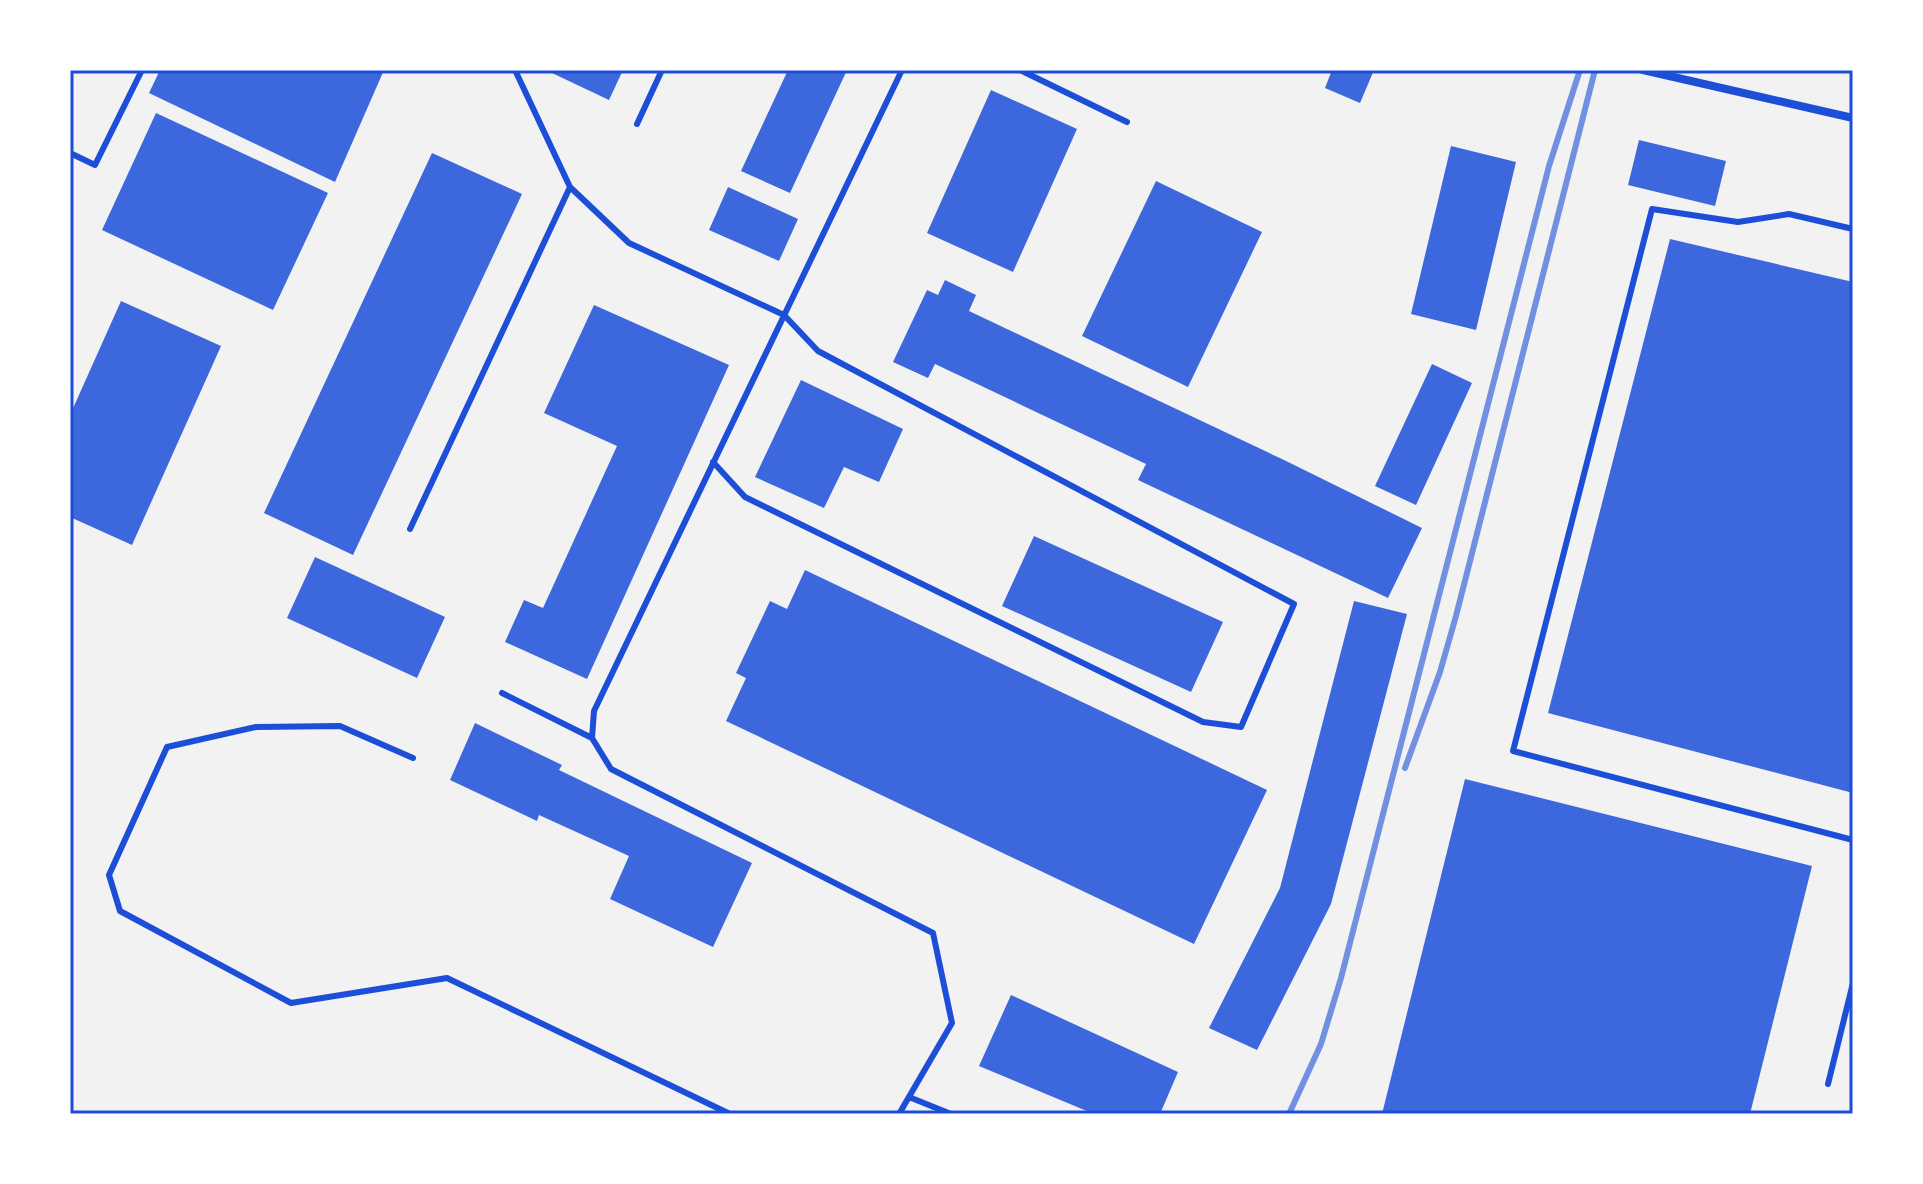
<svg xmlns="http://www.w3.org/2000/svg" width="1923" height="1184" font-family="'Public Sans',sans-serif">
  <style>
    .building { fill: #3d67dc }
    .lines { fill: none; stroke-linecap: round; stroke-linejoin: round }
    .service { stroke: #1d4ed8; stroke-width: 6 }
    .minor { stroke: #1d4ed8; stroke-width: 8 }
    .rail { stroke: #7290e2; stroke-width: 6 }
    .neatline { fill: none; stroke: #1d4ed8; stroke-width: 3 }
  </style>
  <rect width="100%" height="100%" fill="#f2f2f2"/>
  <path class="building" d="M 160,70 L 384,70 L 335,182 L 149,93 Z
    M 553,70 L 623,70 L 609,100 L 552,73 Z
    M 788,70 L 847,70 L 790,193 L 741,171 Z
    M 1332,70 L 1374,70 L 1360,103 L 1325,88 Z
    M 991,90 L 1077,129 L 1013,272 L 927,233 Z
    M 156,113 L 328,193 L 273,310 L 102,230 Z
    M 1639,140 L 1726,161 L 1715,206 L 1628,185 Z
    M 1451,146 L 1516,162 L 1476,330 L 1411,314 Z
    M 432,153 L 522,194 L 353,555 L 264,513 Z
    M 1156,181 L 1262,232 L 1188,387 L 1082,336 Z
    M 728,187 L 798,219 L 779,261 L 709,230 Z
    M 1670,239 L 1853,282 L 1853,793 L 1548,713 Z
    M 945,280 L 976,295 L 969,311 L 1284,460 L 1422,528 L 1388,598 L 1138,480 L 1146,464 L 935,364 L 928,378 L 893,362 L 927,290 L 938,295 Z
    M 121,301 L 221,346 L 132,545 L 70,517 L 70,415 Z
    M 594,305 L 729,365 L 587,679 L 505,642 L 524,600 L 543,608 L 617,446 L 544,413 Z
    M 1432,364 L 1472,383 L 1416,505 L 1375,486 Z
    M 801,380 L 903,429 L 879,482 L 844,467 L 824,508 L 755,477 Z
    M 1034,536 L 1223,622 L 1191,692 L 1002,606 Z
    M 315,557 L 445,617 L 417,678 L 287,618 Z
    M 805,570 L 1267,790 L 1194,944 L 726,721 L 746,678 L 736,673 L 770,601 L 787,609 Z
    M 1354,601 L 1407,614 L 1331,904 L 1257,1050 L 1209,1028 L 1280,888 Z
    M 475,723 L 562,765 L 559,770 L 752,863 L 713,947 L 610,899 L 629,856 L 539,815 L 537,821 L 450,780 Z
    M 1465,779 L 1812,866 L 1750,1114 L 1382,1114 Z
    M 1011,995 L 1178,1072 L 1160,1114 L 1094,1114 L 979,1066 Z"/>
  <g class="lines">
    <path class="service" d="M 515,70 L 570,187 L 629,243 L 784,315 L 818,351 L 1294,604 L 1241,727 L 1203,722 L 745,497 L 713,462
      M 1020,70 L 1127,122
      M 637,124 L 662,70
      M 70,153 L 95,165 L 142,70
      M 1853,229 L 1789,214 L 1738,222 L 1652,209 L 1513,751 L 1853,840
      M 410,529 L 570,187
      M 502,693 L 592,738
      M 413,758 L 340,726 L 256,727 L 167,747 L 109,875 L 120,911 L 291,1003 L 447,978 L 730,1114
      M 1828,1084 L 1853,983
      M 909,1097 L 951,1114
      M 899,1114 L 952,1023 L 933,933 L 611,769 L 592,738 L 594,711 L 902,70"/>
    <path class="minor" d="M 1643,70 L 1853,118"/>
    <path class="rail" d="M 1405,768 L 1440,672 L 1456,616 L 1595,70
      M 1289,1114 L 1321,1044 L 1341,978 L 1549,166 L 1580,70"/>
  </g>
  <rect width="1923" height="1184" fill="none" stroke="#ffffff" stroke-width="144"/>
  <rect x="72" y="72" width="1779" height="1040" class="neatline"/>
</svg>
